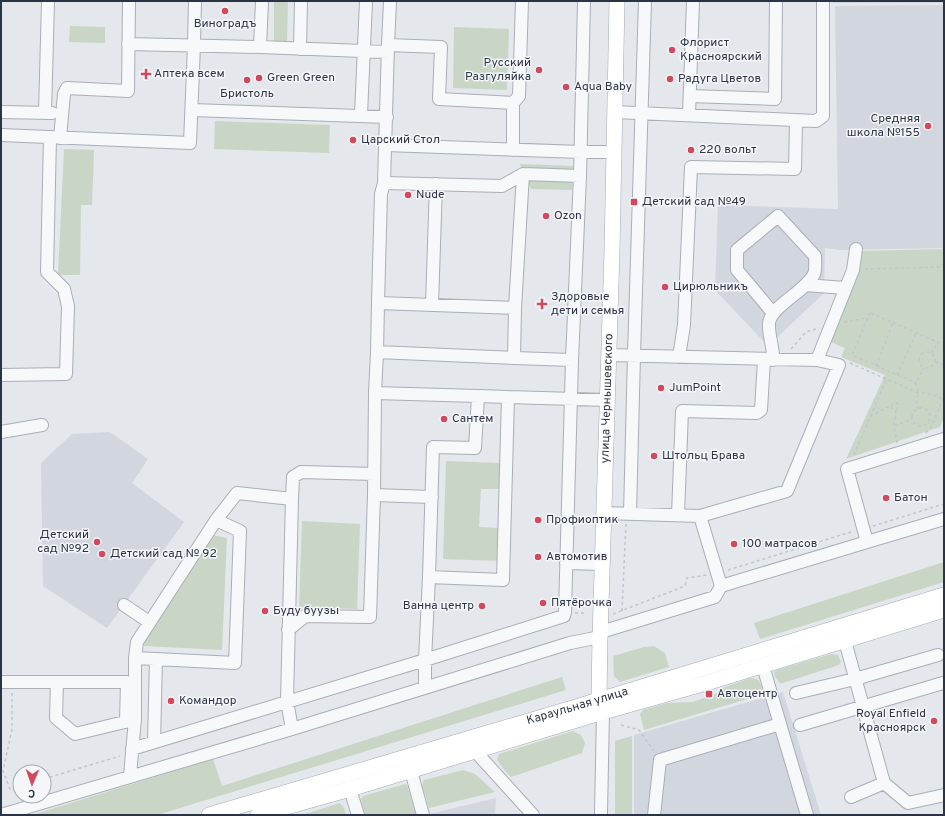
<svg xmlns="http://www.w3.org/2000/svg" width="945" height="816" font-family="Overpass,sans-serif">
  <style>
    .built { fill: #d2d6de }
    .green { fill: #c9d6c5 }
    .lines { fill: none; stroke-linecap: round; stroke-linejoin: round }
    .minor-casing { stroke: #a9aeb7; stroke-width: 14 }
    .major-casing { stroke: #a3abb8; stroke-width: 16 }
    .path { stroke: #c2c5cb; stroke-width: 1.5; stroke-dasharray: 3 3; stroke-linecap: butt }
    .minor { stroke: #f7f8fa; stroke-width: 12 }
    .major { stroke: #fff; stroke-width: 15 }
    .poi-dot { fill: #d1495b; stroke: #f4f6f9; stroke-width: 1.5 }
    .labels { text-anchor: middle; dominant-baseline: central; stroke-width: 3; stroke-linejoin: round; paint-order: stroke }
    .poi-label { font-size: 12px; fill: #2b3445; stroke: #f4f6f9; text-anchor: start }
    .street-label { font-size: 12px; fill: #2b3445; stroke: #f4f6f9 }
  </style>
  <rect width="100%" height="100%" fill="#e4e7ec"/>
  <path class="built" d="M 833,1 L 944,1 L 944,3 L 833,3 Z
    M 944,5 L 944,248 L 838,250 L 825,248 L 824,293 L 768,346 L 715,290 L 718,205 L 838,209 L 835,6 Z
    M 110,432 L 148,459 L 132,483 L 184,522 L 107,628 L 43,586 L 41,463 L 72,434 Z
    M 783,692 L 821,815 L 634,815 L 634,735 Z
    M 496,798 L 495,815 L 425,815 Z"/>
  <path class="green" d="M 274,1 L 288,1 L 287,43 L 274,43 Z
    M 70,26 L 105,27 L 105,43 L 69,42 Z
    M 454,27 L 509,29 L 507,90 L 453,88 Z
    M 215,121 L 330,125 L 329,153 L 214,149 Z
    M 64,149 L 94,150 L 92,205 L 81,205 L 80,275 L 58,275 Z
    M 520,164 L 573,166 L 572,190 L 531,189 Z
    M 944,249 L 944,417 L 940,427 L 846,459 L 885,375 L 841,357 L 845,348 L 828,341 L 861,251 Z
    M 446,461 L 500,463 L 499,489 L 481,489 L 479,527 L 501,528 L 500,561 L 443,559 Z
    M 302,521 L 360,524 L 357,609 L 299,607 Z
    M 213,535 L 227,538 L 222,650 L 144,646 L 147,635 Z
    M 944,562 L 944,582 L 760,639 L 754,623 Z
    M 654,646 L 665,653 L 669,667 L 620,682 L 614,676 L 613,656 L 644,647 Z
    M 831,654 L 838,655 L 841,662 L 839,665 L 783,683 L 780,683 L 775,677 L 774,672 L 777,670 Z
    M 562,677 L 566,690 L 157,815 L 32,815 L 213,759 L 222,786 Z
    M 751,678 L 759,680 L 764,694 L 644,730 L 640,714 L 643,710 L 667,703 L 693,702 L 718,693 L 722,688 Z
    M 573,731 L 581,735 L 585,743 L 582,753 L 511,777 L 505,771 L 497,760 L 499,754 Z
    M 632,736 L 632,815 L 615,815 L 615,741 Z
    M 463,770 L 475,774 L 495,792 L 429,808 L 422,785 L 424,780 Z
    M 405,784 L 407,785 L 416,815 L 365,815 L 361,799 L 363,796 Z
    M 340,803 L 344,808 L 346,815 L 302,815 Z"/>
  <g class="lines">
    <g class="minor-casing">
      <path id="minor" d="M 128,44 L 260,47 L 388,52
        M 388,45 L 390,1
        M 260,47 L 262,1
        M 300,49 L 301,1
        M 690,96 L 775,99 L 776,1
        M 513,103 L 439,99 L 441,47 L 388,45 L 384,183 L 502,186 L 523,174 L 580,176 L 584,1
        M 192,110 L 387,117
        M 1,112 L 52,113
        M 615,112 L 816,121 L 823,116 L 823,1
        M 45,113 L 48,1
        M 361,115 L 366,1
        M 689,115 L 693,1
        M 1,135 L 190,143 L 194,45 L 195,1
        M 60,138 L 64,94 L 67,88 L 128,91 L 129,1
        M 386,145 L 581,152 L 613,152
        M 513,150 L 513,103 L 519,96 L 522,1
        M 384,183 L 381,194 L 378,303 L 515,308 L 523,174
        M 805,285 L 845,288
        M 378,303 L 377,352 L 514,358 L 515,308
        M 432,305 L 436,184
        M 608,355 L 817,360 L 839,365 L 787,491 L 700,516 L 721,586
        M 679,357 L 684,325 L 691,167 L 795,169 L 796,121
        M 514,358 L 572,360 L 580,176
        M 773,360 C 774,348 768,335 769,323 C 771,306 806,291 814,274 C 816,270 815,261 815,256 L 778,216 L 737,250 L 737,270 L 773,313
        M 817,360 L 853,270 L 856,249
        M 1,375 L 66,374 L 68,306 L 64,289 L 47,272 L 50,137
        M 375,393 L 377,352
        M 478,396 L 508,397
        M 1,432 L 42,425
        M 944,439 L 847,469 L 867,542 L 944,519
        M 374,495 L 432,497
        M 292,499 L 293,477 L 301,472 L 374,474
        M 604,513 L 700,516
        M 630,514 L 634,355 L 645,1
        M 678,515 L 682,411 L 757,413 L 761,410 L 764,360
        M 566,563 L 602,564
        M 429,577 L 503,580 L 508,397 L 607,400
        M 124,605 L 149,622
        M 288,630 L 305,616 L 370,617 L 374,495 L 375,393 L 478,396 L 475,448 L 433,447 L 429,577 L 425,660 L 425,687
        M 601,632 L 715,597 L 721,586 L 867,542
        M 845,641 L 884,783 L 908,803 L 944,795
        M 135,658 L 235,663 L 240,531 L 216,520
        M 1,682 L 127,682 L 126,722
        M 57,682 L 56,718 L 75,734 L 133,720
        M 796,693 L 855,679 L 938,655
        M 780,724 L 807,815
        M 800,725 L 943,683
        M 154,742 L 156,659
        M 132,749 L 425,660 L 564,616 L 565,612 L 572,360
        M 475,751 L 533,815
        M 411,771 L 423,815
        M 130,776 L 135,719 L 135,658 L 137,642 L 216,520 L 237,493 L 292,499 L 287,701 L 292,729
        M 350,789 L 358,815
        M 851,797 L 884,783
        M 601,813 L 603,712
        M 1,815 L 292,729 L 570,643 L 600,637
        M 654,815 L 660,760 L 780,724 L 763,666"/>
    </g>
    <g class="major-casing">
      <g id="major">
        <path id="s1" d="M 601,708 L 599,699 L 600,637 L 612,251 L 617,1"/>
        <path id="s2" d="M 209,815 L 576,707 L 944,595"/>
        <path d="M 258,815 L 350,789 L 603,712 L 706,683 L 944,610"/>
      </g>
    </g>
    <path class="path" d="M 865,269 L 944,267
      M 870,313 L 852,355 L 916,383
      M 871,313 L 944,345
      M 844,322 L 868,318
      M 791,349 L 806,332 L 819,328
      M919 360a8 8 0 1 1 16 0a8 8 0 1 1-16 0Z
      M 931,353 L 938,343
      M 935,362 L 944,365
      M 850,363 L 918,393 L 927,393 L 944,399
      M 876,366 L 893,323
      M 897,375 L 916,333
      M891.5 406a3.5 3.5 0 1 1 7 0a3.5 3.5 0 1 1-7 0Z
      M912 417a9 9 0 1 1 18 0a9 9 0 1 1-18 0Z
      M 918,409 L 916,405 L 918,393 L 916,383 L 924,368
      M 870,416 L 892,405
      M 894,425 L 896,410
      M 926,433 L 932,425 L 944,397
      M 897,443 L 894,426 L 912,419
      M 854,455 L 886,380
      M 873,526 L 944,504
      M 728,570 L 854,531
      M 622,611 L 626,523
      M 575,613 L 585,613
      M 613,614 L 685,586 L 687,578 L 707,575
      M 12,693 L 12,729 L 3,771 L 10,789 L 20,786
      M 621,725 L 639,730 L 654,751
      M 44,779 L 120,756"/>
    <use href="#minor" class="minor"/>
    <use href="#major" class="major"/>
  </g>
  <g class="poi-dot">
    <circle cx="225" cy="11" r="4"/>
    <circle cx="672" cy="50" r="4"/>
    <circle cx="539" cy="70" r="4"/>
    <path d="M144 68h4v4h4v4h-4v4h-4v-4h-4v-4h4z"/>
    <circle cx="259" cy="78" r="4"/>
    <circle cx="670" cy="79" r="4"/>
    <circle cx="247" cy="80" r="4"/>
    <circle cx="566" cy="87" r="4"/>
    <circle cx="928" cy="126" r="4"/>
    <circle cx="353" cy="140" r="4"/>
    <circle cx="691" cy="150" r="4"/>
    <circle cx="408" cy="195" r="4"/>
    <rect x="630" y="198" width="8" height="8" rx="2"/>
    <circle cx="546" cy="216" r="4"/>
    <circle cx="665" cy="287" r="4"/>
    <path d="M540 298h4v4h4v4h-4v4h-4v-4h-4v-4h4z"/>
    <circle cx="661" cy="388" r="4"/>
    <circle cx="444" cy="419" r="4"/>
    <circle cx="654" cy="456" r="4"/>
    <circle cx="886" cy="498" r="4"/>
    <circle cx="538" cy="520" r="4"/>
    <circle cx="97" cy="542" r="4"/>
    <circle cx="734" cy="544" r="4"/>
    <circle cx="102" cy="554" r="4"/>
    <circle cx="538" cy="557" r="4"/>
    <circle cx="543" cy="603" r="4"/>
    <circle cx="482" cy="606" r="4"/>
    <circle cx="265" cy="611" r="4"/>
    <rect x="705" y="690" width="8" height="8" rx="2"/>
    <circle cx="171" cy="701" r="4"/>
    <circle cx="934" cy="721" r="4"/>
  </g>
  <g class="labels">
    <g class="poi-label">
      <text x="225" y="24" text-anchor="middle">Виноградъ</text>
      <text x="680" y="43">Флорист<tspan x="680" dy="14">Красноярский</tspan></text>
      <text x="531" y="63" text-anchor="end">Русский<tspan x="531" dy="14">Разгуляйка</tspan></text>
      <text x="154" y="74">Аптека всем</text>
      <text x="267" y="78">Green Green</text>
      <text x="678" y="79">Радуга Цветов</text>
      <text x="574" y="87">Aqua Baby</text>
      <text x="247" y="94" text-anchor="middle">Бристоль</text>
      <text x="920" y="119" text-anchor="end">Средняя<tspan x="920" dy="14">школа №155</tspan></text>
      <text x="361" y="140">Царский Стол</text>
      <text x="699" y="150">220 вольт</text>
      <text x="416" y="195">Nude</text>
      <text x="642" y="202">Детский сад №49</text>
      <text x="554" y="216">Ozon</text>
      <text x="673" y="287">Цирюльникъ</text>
      <text x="551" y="297">Здоровые<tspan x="551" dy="14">дети и семья</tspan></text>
      <text x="669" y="388">JumPoint</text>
      <text x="452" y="419">Сантем</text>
      <text x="662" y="456">Штольц Брава</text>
      <text x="894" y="498">Батон</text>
      <text x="546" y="520">Профиоптик</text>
      <text x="89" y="535" text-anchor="end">Детский<tspan x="89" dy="14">сад №92</tspan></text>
      <text x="742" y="544">100 матрасов</text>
      <text x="110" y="554">Детский сад № 92</text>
      <text x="546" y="557">Автомотив</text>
      <text x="551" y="603">Пятёрочка</text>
      <text x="474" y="606" text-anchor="end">Ванна центр</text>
      <text x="273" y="611">Буду буузы</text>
      <text x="717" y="694">Автоцентр</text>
      <text x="179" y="701">Командор</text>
      <text x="926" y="714" text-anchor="end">Royal Enfield<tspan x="926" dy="14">Красноярск</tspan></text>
    </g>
    <g class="street-label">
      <text stroke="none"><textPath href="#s1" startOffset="310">улица Чернышевского</textPath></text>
      <text stroke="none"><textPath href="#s2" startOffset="384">Караульная улица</textPath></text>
    </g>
  </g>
  <rect width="945" height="816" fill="none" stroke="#2b3445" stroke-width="4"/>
  <g transform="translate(32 784) rotate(182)"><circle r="19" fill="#f4f6f9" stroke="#a4a8b1"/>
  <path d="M0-3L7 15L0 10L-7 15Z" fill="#d1495b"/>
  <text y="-6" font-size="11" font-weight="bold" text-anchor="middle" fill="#2b3445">С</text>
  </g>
</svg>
